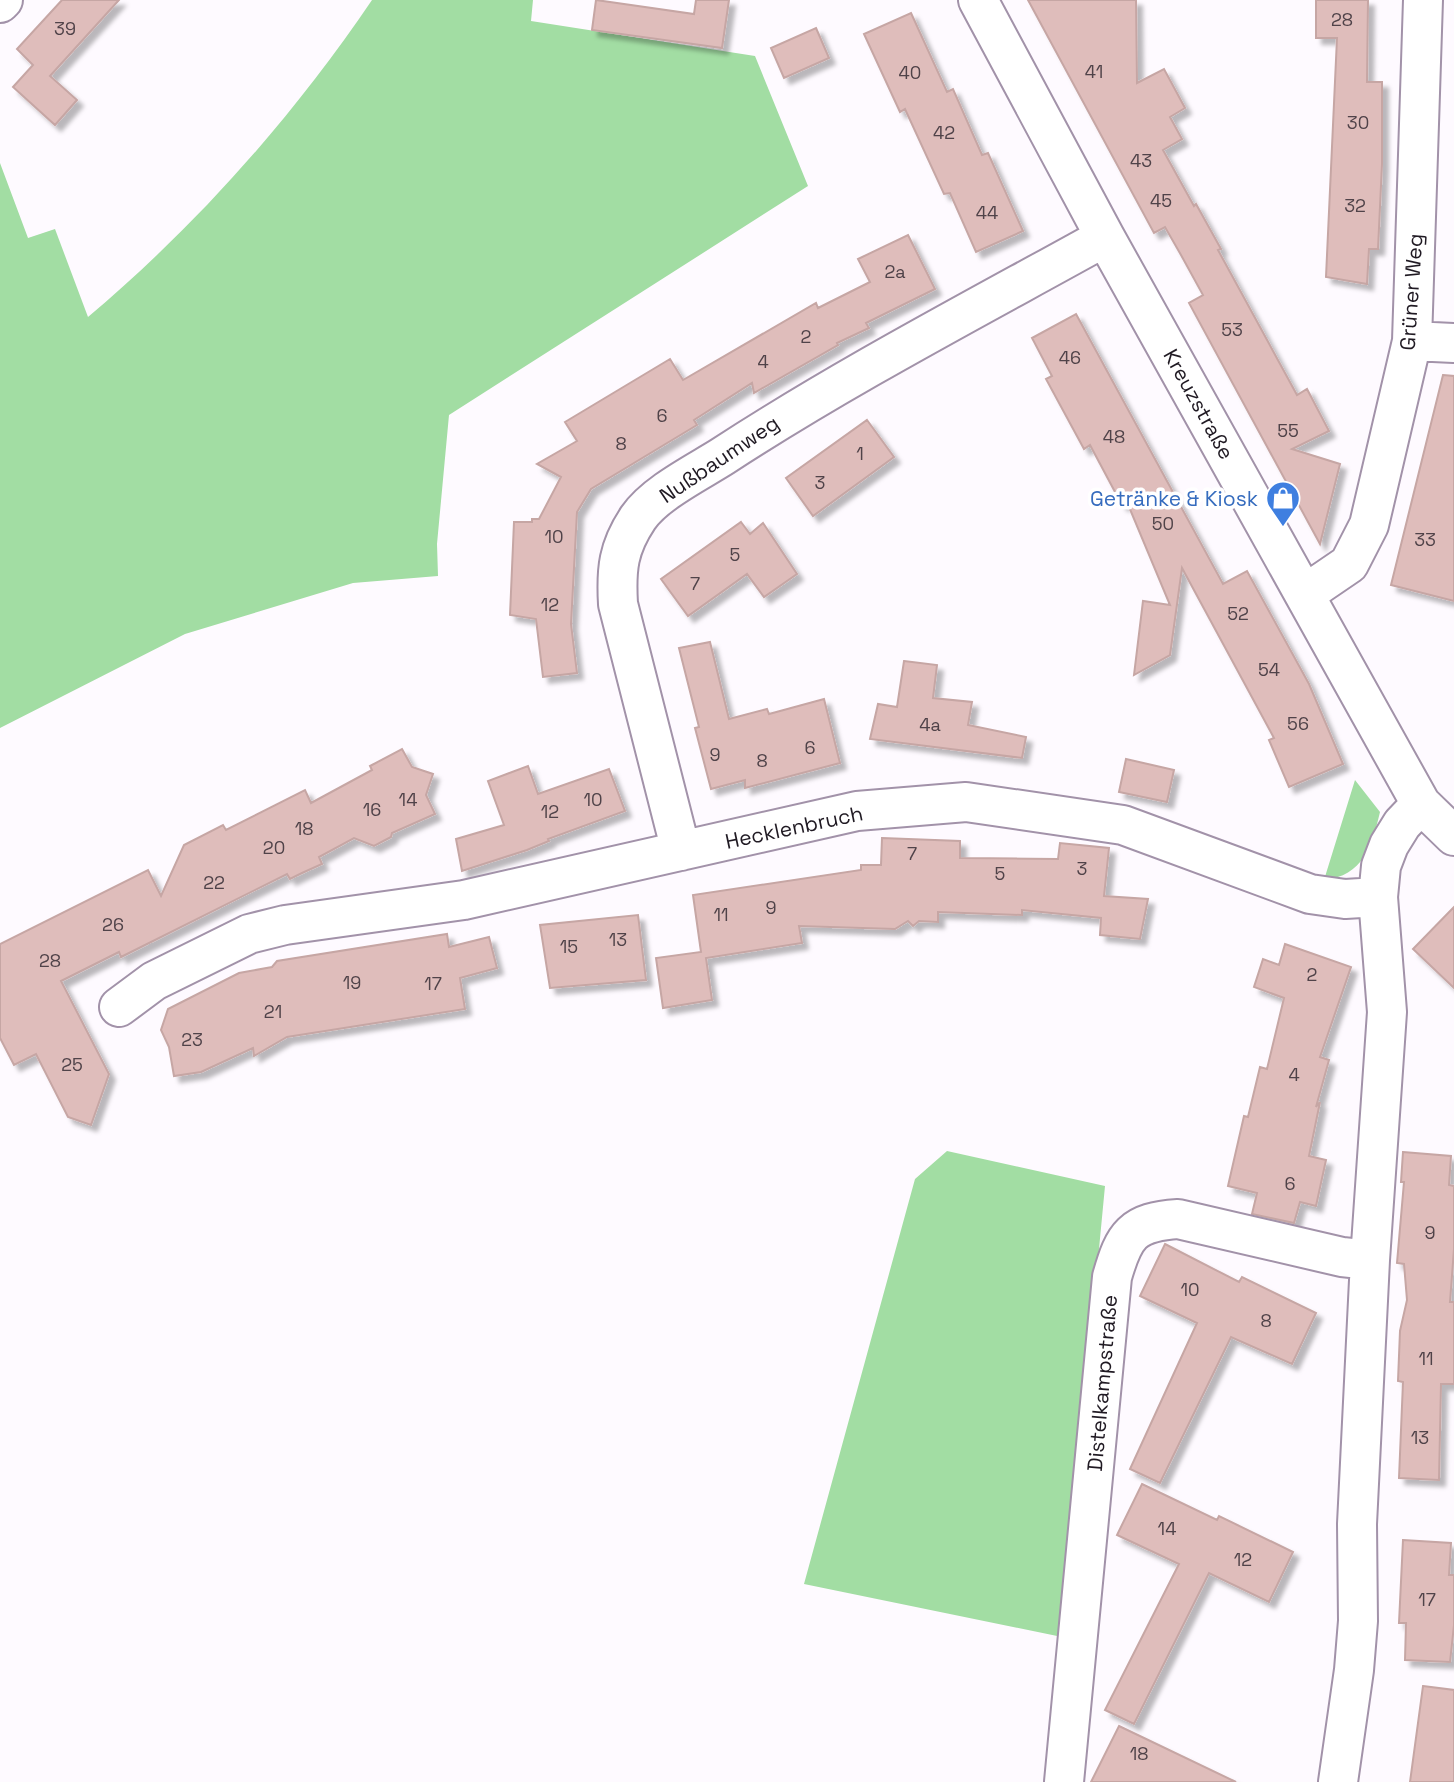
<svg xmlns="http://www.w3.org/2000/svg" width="1454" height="1782" font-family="'Space Grotesk',sans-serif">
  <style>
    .green { fill: #a2dda3 }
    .building { fill: #dfbdbb; stroke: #c6a6a4; stroke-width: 2; filter: url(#shadow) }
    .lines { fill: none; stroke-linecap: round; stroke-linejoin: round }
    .minor-casing { stroke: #a292a9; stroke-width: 42 }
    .minor { stroke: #fff; stroke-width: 38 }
    .labels { text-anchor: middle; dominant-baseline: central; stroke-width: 7; stroke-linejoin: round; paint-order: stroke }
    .number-label { font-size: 18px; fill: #504349 }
    .street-label { font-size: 21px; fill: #201a23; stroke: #fff }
    .shop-label { font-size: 21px; fill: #366cbe; stroke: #fff; text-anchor: end }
  </style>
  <defs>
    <filter id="shadow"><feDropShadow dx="6" dy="6" stdDeviation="2" flood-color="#0004"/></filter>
  </defs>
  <rect width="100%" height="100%" fill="#fefaff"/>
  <path class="green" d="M 372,0 L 533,0 L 531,21 L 755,56 L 808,186 L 449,415 L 437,544 L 438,576 L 353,583 L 185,634 L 0,728 L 0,163 L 28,238 L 55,229 L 88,317 C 197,225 292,118 372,0 Z
    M 1355,780 L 1380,812 C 1372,846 1363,876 1324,880 Z
    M 947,1151 L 1105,1186 L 1062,1637 L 804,1584 L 915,1179 Z"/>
  <path class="building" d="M 62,0 L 119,0 L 50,76 L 77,100 L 55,125 L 13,87 L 33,65 L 17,49 Z
    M 596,0 L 694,14 L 696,0 L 729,0 L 722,48 L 592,30 Z
    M 1028,0 L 1136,0 L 1137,83 L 1164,69 L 1185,108 L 1170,117 L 1182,139 L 1163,150 L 1194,206 L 1196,204 L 1221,249 L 1218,250 L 1297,395 L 1307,389 L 1329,431 L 1292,449 L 1340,464 L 1320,544 L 1189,303 L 1203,295 L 1181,255 L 1165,227 L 1154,233 Z
    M 1316,0 L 1368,0 L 1367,82 L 1382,82 L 1382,164 L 1378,249 L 1369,249 L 1367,284 L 1326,277 L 1337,38 L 1316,38 Z
    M 911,13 L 947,92 L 953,89 L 982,155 L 988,153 L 1023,231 L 976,252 L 950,193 L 944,194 L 905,109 L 900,112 L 864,34 Z
    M 816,28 L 829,58 L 784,78 L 771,48 Z
    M 908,235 L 935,289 L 866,323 L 869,328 L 837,343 L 838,345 L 754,393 L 752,383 L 694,420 L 697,425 L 591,489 L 577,512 L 571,624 L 577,673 L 543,677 L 536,619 L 510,615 L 514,522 L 532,522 L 532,519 L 539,519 L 561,477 L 537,464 L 577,441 L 565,422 L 670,359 L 683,380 L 816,303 L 818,308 L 870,282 L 858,259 Z
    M 1076,314 L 1223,584 L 1247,571 L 1309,684 L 1343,764 L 1289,787 L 1269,740 L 1274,738 L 1182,568 L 1170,655 L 1134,675 L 1143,601 L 1170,605 L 1127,502 L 1122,505 L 1090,445 L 1084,449 L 1046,379 L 1052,376 L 1032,338 Z
    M 1443,375 L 1454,376 L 1454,601 L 1391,585 Z
    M 867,420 L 894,457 L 813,516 L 786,478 Z
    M 741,522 L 750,534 L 763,523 L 797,574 L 764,597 L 747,574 L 688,616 L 661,579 Z
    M 710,642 L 729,719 L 767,709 L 769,714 L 824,699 L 840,763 L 745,788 L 745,780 L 711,789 L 695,728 L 699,727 L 679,648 Z
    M 904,661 L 937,665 L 933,698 L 972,702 L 968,725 L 1026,737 L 1022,758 L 870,739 L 878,704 L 897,707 Z
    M 402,749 L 412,767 L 433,774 L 426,795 L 435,814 L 392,833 L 391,837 L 374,846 L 354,838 L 319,857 L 322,864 L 302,873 L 290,879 L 287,874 L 121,957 L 119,952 L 61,981 L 109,1074 L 91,1125 L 68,1117 L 36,1054 L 14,1065 L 0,1038 L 0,944 L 148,870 L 161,896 L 184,845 L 223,825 L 226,830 L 305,790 L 311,803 L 372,770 L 370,766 Z
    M 1126,759 L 1174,770 L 1167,802 L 1119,792 Z
    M 528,766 L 538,794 L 609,769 L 625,811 L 548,839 L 549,841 L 527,850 L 462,871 L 456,839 L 504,825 L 488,781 Z
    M 882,838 L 960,841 L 960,858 L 1058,859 L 1060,843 L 1109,848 L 1104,896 L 1148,899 L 1140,939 L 1100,935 L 1101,918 L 1022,910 L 1022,915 L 938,912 L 938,922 L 919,921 L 913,926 L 908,921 L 895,929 L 799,926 L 802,943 L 706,958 L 712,1000 L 663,1008 L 656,958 L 701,952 L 693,895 L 861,870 L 861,865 L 881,865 Z
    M 1454,907 L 1454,988 L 1413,949 Z
    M 638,915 L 646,980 L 550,988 L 540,925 Z
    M 447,934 L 449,947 L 489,937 L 497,968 L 460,978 L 465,1009 L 287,1037 L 254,1056 L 253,1048 L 201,1072 L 174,1076 L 169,1047 L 161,1030 L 168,1009 L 239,973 L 272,967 L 277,961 Z
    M 1285,944 L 1351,967 L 1320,1057 L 1329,1060 L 1316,1107 L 1320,1102 L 1309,1156 L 1326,1160 L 1316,1206 L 1300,1202 L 1294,1223 L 1252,1214 L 1257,1193 L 1228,1186 L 1244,1116 L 1248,1117 L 1260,1067 L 1267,1069 L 1284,998 L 1254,987 L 1263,959 L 1279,965 Z
    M 1403,1152 L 1451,1156 L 1449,1185 L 1454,1186 L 1454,1249 L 1450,1302 L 1454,1302 L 1454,1384 L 1441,1384 L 1439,1480 L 1399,1478 L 1403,1382 L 1398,1381 L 1400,1331 L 1407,1300 L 1404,1264 L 1397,1263 L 1404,1182 L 1401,1182 Z
    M 1165,1244 L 1239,1282 L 1242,1277 L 1316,1313 L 1292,1364 L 1231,1337 L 1160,1483 L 1130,1469 L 1197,1323 L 1140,1296 Z
    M 1142,1484 L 1217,1520 L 1219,1516 L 1293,1552 L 1269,1602 L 1209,1573 L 1134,1724 L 1105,1710 L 1179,1564 L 1117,1535 Z
    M 1403,1540 L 1451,1543 L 1449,1575 L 1454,1575 L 1454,1625 L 1450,1662 L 1405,1660 L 1406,1623 L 1399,1623 Z
    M 1423,1686 L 1454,1690 L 1454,1782 L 1410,1782 Z
    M 1119,1726 L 1236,1782 L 1091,1782 Z"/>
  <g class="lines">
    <g class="minor-casing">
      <path id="minor" d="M 978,0 L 1105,237 L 1421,804 L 1454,836
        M 0,3 L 3,0
        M 1412,341 L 1454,343
        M 1305,594 L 1349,564 L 1369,525 L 1412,341 L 1423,0
        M 681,851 L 618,604 C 616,569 618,548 638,518 C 655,493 698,472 723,456 C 846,376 977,308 1105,237
        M 119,1007 L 154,981 L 249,934 L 285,925 L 464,900 L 857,811 L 966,802 L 1123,825 L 1310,894 L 1345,899 L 1378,897
        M 1064,1782 L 1112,1277 C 1124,1235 1132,1222 1178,1219 L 1342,1257 L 1370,1260
        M 1338,1782 L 1354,1670 L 1358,1621 L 1357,1524 L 1370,1260 L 1387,1012 L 1378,897 L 1381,866 L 1389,845 L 1402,824 L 1421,804"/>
    </g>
    <use href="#minor" class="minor"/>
  </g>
  <defs>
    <g id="shop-pin" transform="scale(1.75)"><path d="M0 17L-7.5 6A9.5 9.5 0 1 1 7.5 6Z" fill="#3f7fe0" stroke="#fff"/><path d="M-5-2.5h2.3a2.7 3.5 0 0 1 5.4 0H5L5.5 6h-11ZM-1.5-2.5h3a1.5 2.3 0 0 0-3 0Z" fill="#fff"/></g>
  </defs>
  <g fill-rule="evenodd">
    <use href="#shop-pin" x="1283" y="498"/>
  </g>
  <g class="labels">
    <g class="number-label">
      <text x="1342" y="19">28</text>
      <text x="65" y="28">39</text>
      <text x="1094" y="71">41</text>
      <text x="910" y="72">40</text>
      <text x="1358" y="122">30</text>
      <text x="944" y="132">42</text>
      <text x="1141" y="160">43</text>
      <text x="1161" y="200">45</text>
      <text x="1355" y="205">32</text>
      <text x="987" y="212">44</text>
      <text x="895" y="271">2a</text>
      <text x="1232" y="329">53</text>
      <text x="806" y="336">2</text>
      <text x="1070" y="357">46</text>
      <text x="763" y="361">4</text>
      <text x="662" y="415">6</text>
      <text x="1288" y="430">55</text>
      <text x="1114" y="436">48</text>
      <text x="621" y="443">8</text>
      <text x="860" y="453">1</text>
      <text x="820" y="482">3</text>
      <text x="1163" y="523">50</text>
      <text x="554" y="536">10</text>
      <text x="1425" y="539">33</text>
      <text x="735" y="554">5</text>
      <text x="695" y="583">7</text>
      <text x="550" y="604">12</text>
      <text x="1238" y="613">52</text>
      <text x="1269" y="669">54</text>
      <text x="1298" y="723">56</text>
      <text x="930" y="724">4a</text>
      <text x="810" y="747">6</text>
      <text x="715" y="754">9</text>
      <text x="762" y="760">8</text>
      <text x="408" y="799">14</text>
      <text x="593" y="799">10</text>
      <text x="372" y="809">16</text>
      <text x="550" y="811">12</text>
      <text x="304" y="828">18</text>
      <text x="274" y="847">20</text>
      <text x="912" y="853">7</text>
      <text x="1082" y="868">3</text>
      <text x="1000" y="873">5</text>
      <text x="214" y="882">22</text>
      <text x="771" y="907">9</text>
      <text x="721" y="914">11</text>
      <text x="113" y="924">26</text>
      <text x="618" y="939">13</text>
      <text x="569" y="946">15</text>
      <text x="50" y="960">28</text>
      <text x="1312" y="974">2</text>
      <text x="352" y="982">19</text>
      <text x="433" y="983">17</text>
      <text x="273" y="1011">21</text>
      <text x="192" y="1039">23</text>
      <text x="72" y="1064">25</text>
      <text x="1294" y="1074">4</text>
      <text x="1290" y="1183">6</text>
      <text x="1430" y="1232">9</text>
      <text x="1190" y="1289">10</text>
      <text x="1266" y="1320">8</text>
      <text x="1426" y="1358">11</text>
      <text x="1420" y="1437">13</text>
      <text x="1167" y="1528">14</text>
      <text x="1243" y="1559">12</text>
      <text x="1427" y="1599">17</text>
      <text x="1139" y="1753">18</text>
    </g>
    <g class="street-label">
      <text transform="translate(1411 292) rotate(-86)">Grüner Weg</text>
      <text transform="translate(1199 404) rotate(61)">Kreuzstraße</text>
      <text transform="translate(719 459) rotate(-34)">Nußbaumweg</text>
      <text transform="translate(794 827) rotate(-12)">Hecklenbruch</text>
      <text transform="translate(1102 1383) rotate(-85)">Distelkampstraße</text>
    </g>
    <g class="shop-label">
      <text x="1258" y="498">Getränke &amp; Kiosk</text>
    </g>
  </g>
</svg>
